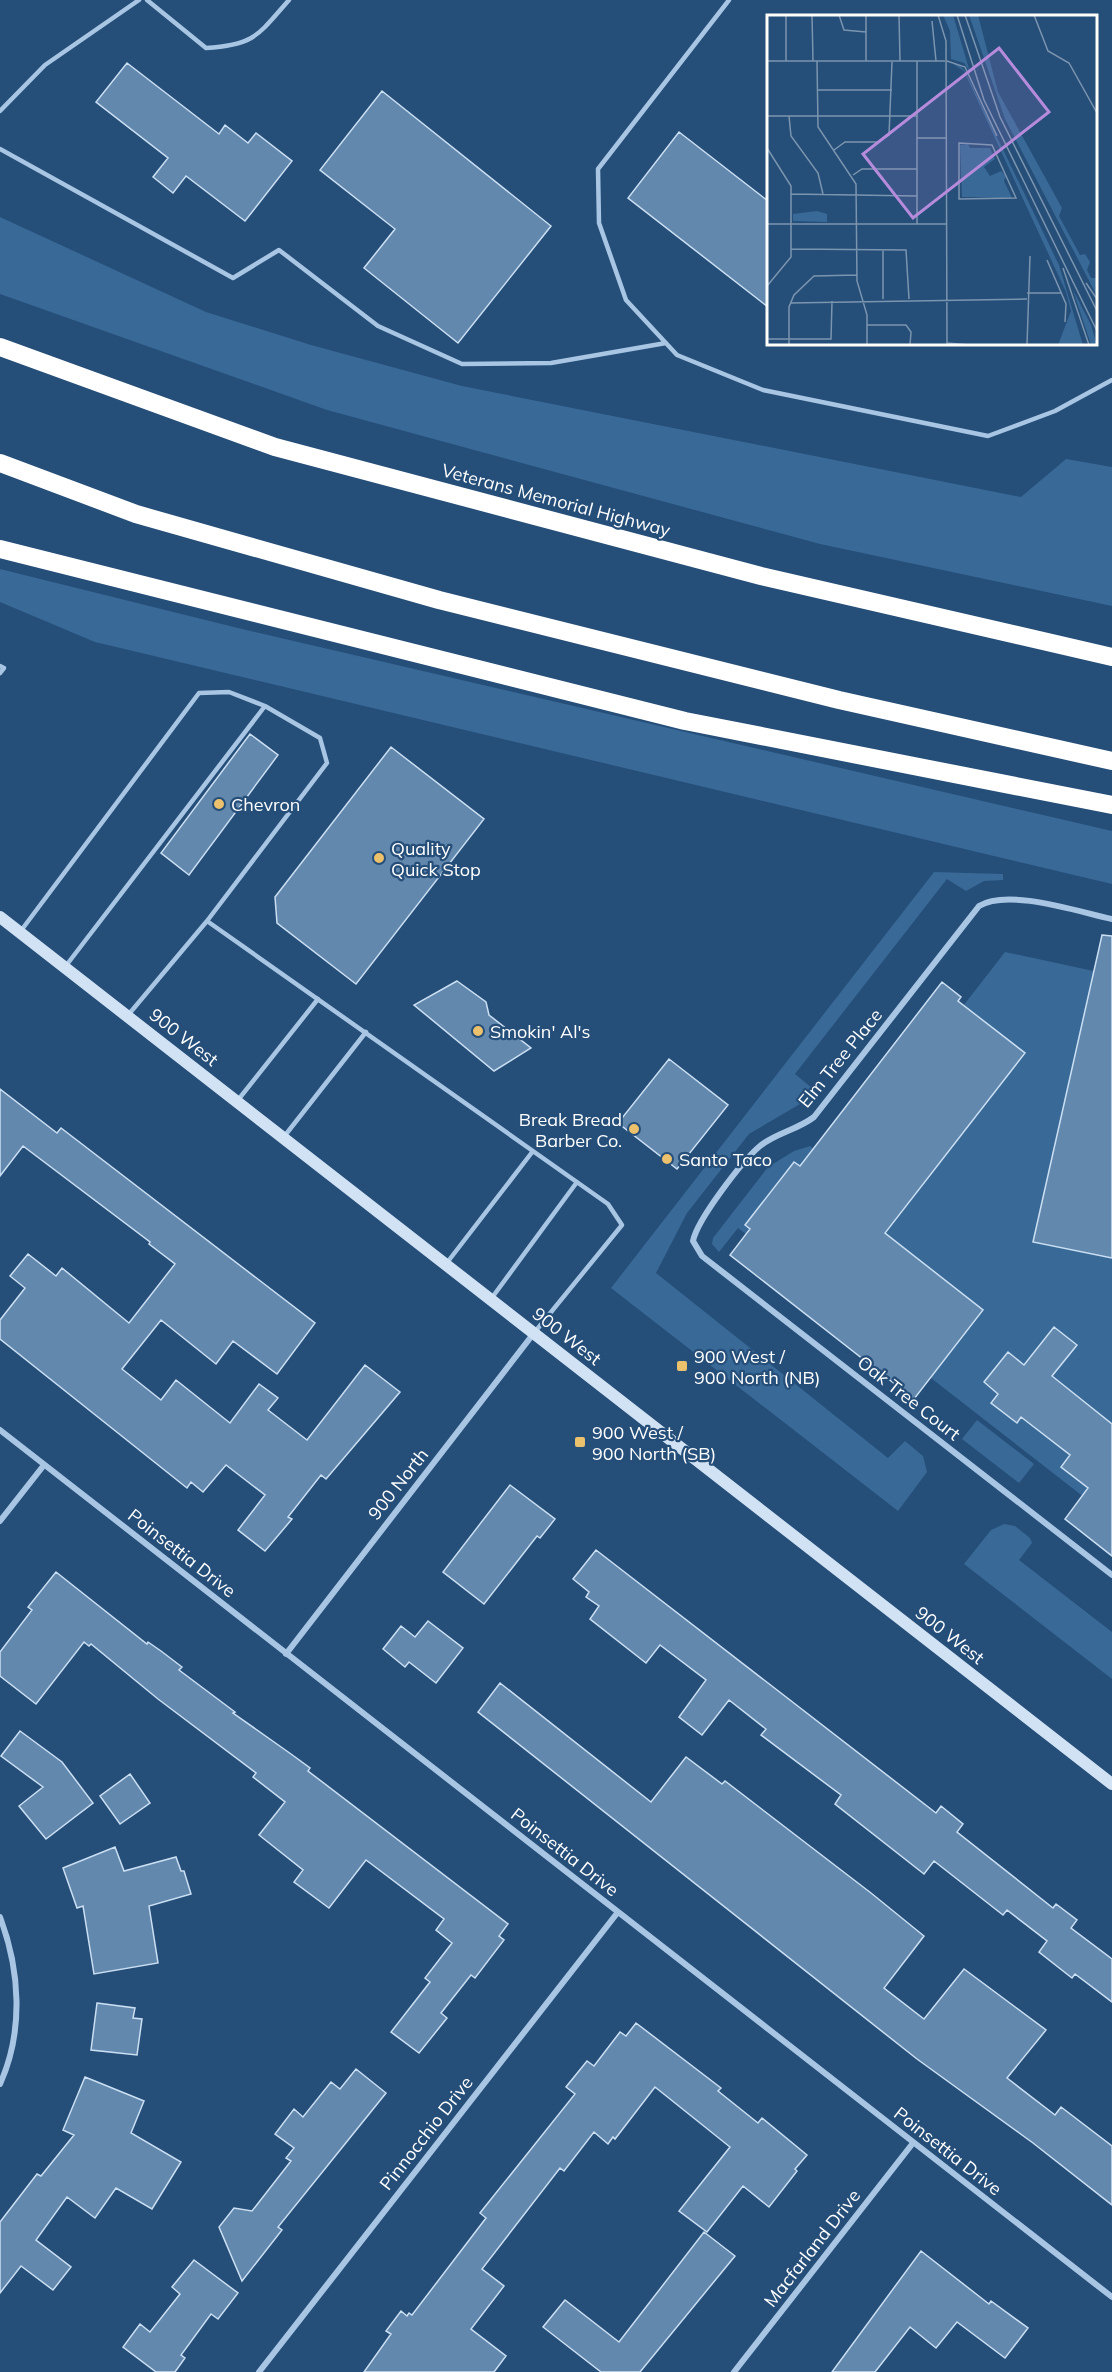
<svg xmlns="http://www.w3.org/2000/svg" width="1112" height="2372" font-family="Mulish,sans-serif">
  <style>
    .green { fill: #396997 }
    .building { fill: #6288ad; stroke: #cbdff3; stroke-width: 1.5 }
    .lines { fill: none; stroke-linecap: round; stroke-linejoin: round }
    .service { stroke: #a8c6e3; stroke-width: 4.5 }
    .minor { stroke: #a8c6e3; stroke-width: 6 }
    .secondary { stroke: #d1e2f4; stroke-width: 12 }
    .motorway { stroke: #fff; stroke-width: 18 }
    .poi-dot { fill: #ecc16d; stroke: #254e79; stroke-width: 2 }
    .labels { text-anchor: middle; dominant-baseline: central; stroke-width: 4.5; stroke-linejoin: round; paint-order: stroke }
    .street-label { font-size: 18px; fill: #fff; stroke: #254e79 }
    .poi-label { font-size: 18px; fill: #fff; stroke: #254e79; text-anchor: start }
    .inset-road { fill: none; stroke: #7c95af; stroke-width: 1.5 }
    .view { fill: #b68bdc; fill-opacity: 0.15; stroke: #b68bdc; stroke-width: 3 }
    .inset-edge { fill: none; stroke: #fff; stroke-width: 3 }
  </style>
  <rect width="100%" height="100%" fill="#254e79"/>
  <path class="green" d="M 0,217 L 206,312 L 311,345 L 462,386 L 1021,497 L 1066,459 L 1112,467 L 1112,606 L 820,544 L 327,410 L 0,294 Z
    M 0,569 L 242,629 L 1112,831 L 1112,884 L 95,642 L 0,602 Z
    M 934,872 L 1003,874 L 1003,880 L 984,881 L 966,891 L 947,879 L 795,1074 L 812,1088 L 812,1097 L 749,1134 L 687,1213 L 656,1273 L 888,1458 L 905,1441 L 923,1456 L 927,1472 L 898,1511 L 611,1288 Z
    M 1005,952 L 1112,975 L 1112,1519 L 738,1228 L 719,1252 L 712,1244 L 713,1238 L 768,1167 L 794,1151 L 810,1146 L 837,1168 Z
    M 977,1420 L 1034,1464 L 1019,1483 L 962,1439 Z
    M 1004,1524 L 1015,1526 L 1030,1538 L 1032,1543 L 1019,1560 L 1112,1632 L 1112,1679 L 964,1564 L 991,1530 Z"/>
  <path class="building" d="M 127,63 L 219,134 L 225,125 L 248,143 L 256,133 L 292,161 L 245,221 L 186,176 L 173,193 L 153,177 L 168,158 L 96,102 Z
    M 382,91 L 551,226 L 458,343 L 364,268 L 395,229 L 320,170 Z
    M 679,132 L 768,201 L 768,307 L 628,198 Z
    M 250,734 L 278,755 L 189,875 L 161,853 Z
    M 391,747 L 484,819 L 356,984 L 277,923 L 275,897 Z
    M 1102,935 L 1112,936 L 1112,1258 L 1033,1242 Z
    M 457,981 L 486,1002 L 489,1015 L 531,1048 L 494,1071 L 414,1005 Z
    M 942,982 L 961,997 L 958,1001 L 1025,1053 L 885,1233 L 983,1310 L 914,1399 L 730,1255 L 750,1229 L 745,1225 L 794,1162 L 800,1166 Z
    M 669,1059 L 728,1105 L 677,1169 L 618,1123 Z
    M 0,1089 L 57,1133 L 61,1128 L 315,1323 L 277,1374 L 233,1341 L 216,1364 L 161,1320 L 122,1369 L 161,1400 L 176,1380 L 230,1423 L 259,1384 L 278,1398 L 268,1410 L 307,1440 L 365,1365 L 400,1392 L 326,1479 L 321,1475 L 288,1517 L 292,1519 L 265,1551 L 238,1530 L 265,1495 L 226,1465 L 203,1492 L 191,1482 L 187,1488 L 0,1339 L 0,1320 L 25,1288 L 10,1276 L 28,1254 L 56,1276 L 62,1268 L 129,1323 L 175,1264 L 149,1244 L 150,1242 L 23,1146 L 0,1176 Z
    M 1054,1327 L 1077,1345 L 1052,1376 L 1112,1424 L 1112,1556 L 1065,1519 L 1088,1488 L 1061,1467 L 1070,1455 L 1021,1417 L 1017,1423 L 991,1403 L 998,1394 L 984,1382 L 1008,1352 L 1024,1365 Z
    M 510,1485 L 555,1519 L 540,1538 L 537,1536 L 484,1604 L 443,1572 Z
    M 596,1550 L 936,1813 L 941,1806 L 963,1824 L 957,1832 L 1053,1908 L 1056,1904 L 1077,1920 L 1071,1928 L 1112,1959 L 1112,2002 L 1075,1974 L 1072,1978 L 1039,1952 L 1047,1941 L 1007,1910 L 1003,1915 L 934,1861 L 924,1874 L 835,1804 L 841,1795 L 761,1735 L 766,1729 L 729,1700 L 702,1735 L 679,1717 L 706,1680 L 660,1645 L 646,1663 L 590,1619 L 599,1606 L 586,1597 L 589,1592 L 573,1579 Z
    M 56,1572 L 147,1644 L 148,1642 L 161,1651 L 182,1667 L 179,1670 L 235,1712 L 233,1713 L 291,1754 L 310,1768 L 308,1771 L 508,1924 L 499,1936 L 504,1940 L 475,1978 L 471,1975 L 441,2013 L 447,2018 L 419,2053 L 391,2032 L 430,1982 L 425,1978 L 452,1943 L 436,1930 L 444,1919 L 366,1860 L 329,1908 L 294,1882 L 303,1870 L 259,1835 L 285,1802 L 253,1777 L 256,1773 L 158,1699 L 91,1644 L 89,1646 L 84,1642 L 36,1704 L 0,1676 L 0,1652 L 32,1610 L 28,1607 Z
    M 428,1621 L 463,1648 L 436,1683 L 409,1662 L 405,1667 L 383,1649 L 401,1626 L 415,1637 Z
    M 500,1683 L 651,1802 L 686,1757 L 722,1784 L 725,1781 L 871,1893 L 924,1936 L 884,1988 L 924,2019 L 964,1969 L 1046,2030 L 1007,2078 L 1055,2115 L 1061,2107 L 1112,2146 L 1112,2205 L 1033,2143 L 917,2059 L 478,1712 Z
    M 20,1731 L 62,1762 L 93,1803 L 46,1839 L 19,1806 L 43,1787 L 1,1756 Z
    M 130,1774 L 150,1803 L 120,1824 L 100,1796 Z
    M 115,1847 L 124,1871 L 176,1857 L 181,1871 L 184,1871 L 191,1894 L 149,1906 L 158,1963 L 94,1974 L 83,1906 L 77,1908 L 63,1868 Z
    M 97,2003 L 135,2008 L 133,2018 L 142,2019 L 137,2055 L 91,2050 Z
    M 636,2023 L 721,2088 L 718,2091 L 758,2123 L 762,2118 L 807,2155 L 795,2169 L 797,2171 L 769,2207 L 743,2186 L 707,2232 L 679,2211 L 730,2147 L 655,2087 L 615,2139 L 613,2137 L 608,2144 L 594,2132 L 564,2171 L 560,2168 L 482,2269 L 504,2286 L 471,2329 L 506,2356 L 494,2372 L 364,2372 L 391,2334 L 386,2331 L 401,2311 L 407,2316 L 409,2313 L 412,2315 L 486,2218 L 480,2213 L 575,2094 L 566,2087 L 587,2061 L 594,2066 L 620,2032 L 626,2036 Z
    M 356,2069 L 386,2093 L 278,2227 L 282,2230 L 242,2281 L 219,2227 L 234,2208 L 252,2211 L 291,2161 L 286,2158 L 294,2148 L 275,2134 L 294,2109 L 303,2117 L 331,2082 L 340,2089 Z
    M 85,2077 L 144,2101 L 131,2133 L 181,2162 L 152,2209 L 116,2188 L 95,2218 L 67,2197 L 36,2240 L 71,2267 L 53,2290 L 21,2266 L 0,2293 L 0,2222 L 37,2174 L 41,2176 L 74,2135 L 63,2130 Z
    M 704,2232 L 735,2256 L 640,2372 L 601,2372 L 543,2327 L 565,2300 L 619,2342 Z
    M 921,2251 L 989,2304 L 991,2301 L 1028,2328 L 1005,2358 L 957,2322 L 936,2348 L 910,2327 L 875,2372 L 832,2372 Z
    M 194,2260 L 238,2293 L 218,2319 L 211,2314 L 181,2355 L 185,2358 L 175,2372 L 156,2372 L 123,2347 L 140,2324 L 150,2332 L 180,2294 L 172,2287 Z"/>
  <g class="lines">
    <path class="service" d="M 147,0 L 206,48 C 255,45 258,35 289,0
      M 729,0 L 598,169 L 599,223 L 626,300 L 677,355 L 763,390 L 988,436 L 1055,411 L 1112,380
      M 0,111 L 45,65 L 139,0
      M 0,149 L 233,278 L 279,250 L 378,326 L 462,364 L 551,363 L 666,343
      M 0,666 L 4,668 L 0,673
      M 20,932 L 199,693 L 229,692 L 265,706
      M 65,967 L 265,706 L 320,738 L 327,763 L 207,921
      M 129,1014 L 207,921 L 608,1204 L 622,1225 L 534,1333
      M 238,1100 L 318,999
      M 283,1138 L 366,1032
      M 446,1264 L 533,1151
      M 491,1299 L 577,1182"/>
    <path class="minor" d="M 1112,919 C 1079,912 1008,888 979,906 L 814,1117 C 797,1130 776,1133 760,1146 C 742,1161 697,1220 693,1241 L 702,1256 L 1112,1575
      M 0,1430 L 1112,2297
      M 0,1521 L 44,1465
      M 286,1654 L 534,1333
      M 0,1917 C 20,1970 24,2031 0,2084
      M 259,2372 L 618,1912
      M 734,2372 L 913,2143"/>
    <path class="secondary" d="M 0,917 L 1112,1784"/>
    <path class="motorway" d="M 0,347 L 275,447 L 761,576 L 1112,657
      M 0,463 L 136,514 L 439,600 L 839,700 L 1112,761
      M 0,549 L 685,721 L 1112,805"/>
  </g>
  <g class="poi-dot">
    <circle cx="219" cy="804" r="6"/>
    <circle cx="379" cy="858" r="6"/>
    <circle cx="478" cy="1031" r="6"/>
    <circle cx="634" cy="1129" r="6"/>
    <circle cx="667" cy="1159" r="6"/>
    <rect x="676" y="1360" width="12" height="12" rx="3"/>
    <rect x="574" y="1436" width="12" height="12" rx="3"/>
  </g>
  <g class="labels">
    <g class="street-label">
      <text transform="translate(556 500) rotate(15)">Veterans Memorial Highway</text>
      <text transform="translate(184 1037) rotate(38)">900 West</text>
      <text transform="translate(840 1058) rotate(-51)">Elm Tree Place</text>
      <text transform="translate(567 1336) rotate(38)">900 West</text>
      <text transform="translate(909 1398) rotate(38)">Oak Tree Court</text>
      <text transform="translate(398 1484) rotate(-52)">900 North</text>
      <text transform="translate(182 1553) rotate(38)">Poinsettia Drive</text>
      <text transform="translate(950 1635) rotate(38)">900 West</text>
      <text transform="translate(565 1852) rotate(38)">Poinsettia Drive</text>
      <text transform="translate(426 2133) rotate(-52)">Pinnocchio Drive</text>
      <text transform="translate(948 2151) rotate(38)">Poinsettia Drive</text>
      <text transform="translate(812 2248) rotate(-52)">Macfarland Drive</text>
    </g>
    <g class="poi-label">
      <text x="231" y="804">Chevron</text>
      <text x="391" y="848">Quality<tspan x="391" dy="21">Quick Stop</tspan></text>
      <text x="490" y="1031">Smokin' Al's</text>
      <text x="622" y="1119" text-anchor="end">Break Bread<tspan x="622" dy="21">Barber Co.</tspan></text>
      <text x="679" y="1159">Santo Taco</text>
      <text x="694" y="1356">900 West /<tspan x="694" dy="21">900 North (NB)</tspan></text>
      <text x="592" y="1432">900 West /<tspan x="592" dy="21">900 North (SB)</tspan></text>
    </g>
  </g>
  <g transform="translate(767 15)">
    <rect width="330" height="330" fill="#254e79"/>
    <path d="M 176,0 L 186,0 L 203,57 L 197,48 L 184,44 L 183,16 ZM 202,0 L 211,0 L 231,77 L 295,193 L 292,201 L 313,240 L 318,239 L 323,247 L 320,255 L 324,263 L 330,263 L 330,281 L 238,104 ZM 186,49 L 193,51 L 198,56 L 292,250 L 316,330 L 291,330 L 304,296 L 299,277 L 197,56 ZM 201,129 L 203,133 L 223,133 L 228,144 L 217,152 L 223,161 L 234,156 L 239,161 L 237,166 L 245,183 L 195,182 L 193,130 ZM 50,196 L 60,199 L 60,207 L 26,206 L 26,199 ZM 306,275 L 324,310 L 330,330 L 324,330 Z" fill="#396997"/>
    <path class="inset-road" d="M 19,0 L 19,46M 45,0 L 46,46M 72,0 L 77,15 L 99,17M 99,0 L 99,46M 132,0 L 133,46M 171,0 L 179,26 L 180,330M 190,0 L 217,85 L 330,316M 198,0 L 233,102 L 330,296M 267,0 L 281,36 L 302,48 L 330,98M 165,6 L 169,46M 0,46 L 178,46M 50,46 L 51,112 L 89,169 L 90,266 L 100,300 L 100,330M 150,46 L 150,209M 180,46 L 198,52 L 230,121M 50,75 L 125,75M 0,101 L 150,101M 22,101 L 24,121 L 51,158 L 56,179M 150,123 L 180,123M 192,128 L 225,130 L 249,183 L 192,184 ZM 0,133 L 24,171 L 24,242 L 0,271M 67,135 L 78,127 L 111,127 L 122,120 L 125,47M 86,160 L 95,154 L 150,154M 24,179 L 150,181M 0,209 L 180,209M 24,234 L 139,235 L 142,284M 116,235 L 116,284M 280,245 L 299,289 L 298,307M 296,253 L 322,330M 319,268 L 330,284M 260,278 L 295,278M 23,288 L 260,284M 100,310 L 139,310 L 144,317 L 143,330M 0,324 L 64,324 L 65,286M 180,328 L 203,330M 22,330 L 22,292 L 27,280 L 47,261 L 90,260M 260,330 L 263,241"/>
    <path class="view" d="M 232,33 L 282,97 L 146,203 L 96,139 Z"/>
    <rect width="330" height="330" class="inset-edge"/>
  </g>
</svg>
